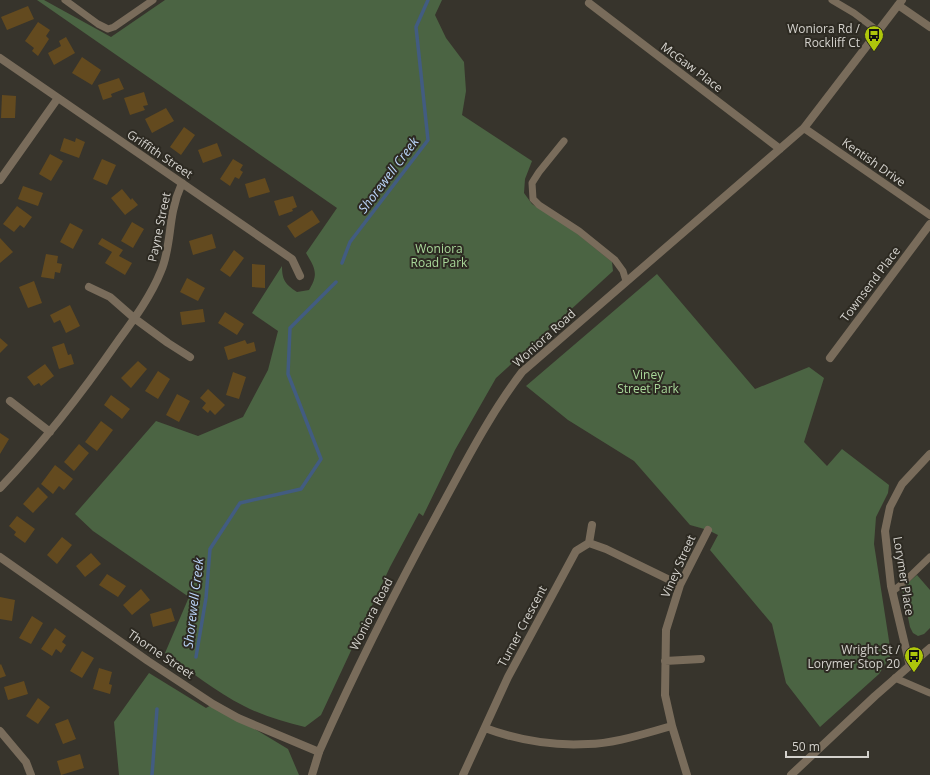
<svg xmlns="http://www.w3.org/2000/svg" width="930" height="775" font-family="'Open Sans',sans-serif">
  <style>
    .green { fill: #4b6443 }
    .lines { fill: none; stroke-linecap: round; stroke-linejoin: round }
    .stream { stroke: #425c81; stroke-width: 3.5 }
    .building { fill: #634a1f }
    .service { stroke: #796c5b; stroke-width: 7 }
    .minor { stroke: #796c5b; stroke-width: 8 }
    .tertiary { stroke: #796c5b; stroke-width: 8 }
    .labels { text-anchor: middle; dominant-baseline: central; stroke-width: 4; stroke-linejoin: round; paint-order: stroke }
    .poi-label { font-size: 12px; fill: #d4d2cd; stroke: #2d2a22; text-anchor: end }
    .street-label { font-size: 12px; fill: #d4d2cd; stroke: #2d2a22 }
    .park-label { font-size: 12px; fill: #a9d89a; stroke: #2d2a22 }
    .water-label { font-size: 13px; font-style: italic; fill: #bad4fa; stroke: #2d2a22 }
  </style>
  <rect width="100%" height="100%" fill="#37342c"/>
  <path class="green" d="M 37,0 L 44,0 L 111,37 L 165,0 L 442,0 L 435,15 L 446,38 L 464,62 L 466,91 L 462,115 L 532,161 L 525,179 L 524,193 L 532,204 L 569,227 L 612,262 L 613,271 L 496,378 L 455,450 L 423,516 L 419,513 L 390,567 L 321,715 L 305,727 C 285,722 263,716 244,706 C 216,692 190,671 165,653 L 189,597 L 93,531 L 75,514 L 156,421 L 198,436 L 243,417 L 268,370 L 278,331 L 252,313 L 282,266 C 282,280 285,284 297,292 L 309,290 C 319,274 315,268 306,253 L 337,208 Z
    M 657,274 L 755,389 L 809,367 L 824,378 L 804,442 L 827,466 L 842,449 L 889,485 L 888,493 L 876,517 L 874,544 L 890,647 L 890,657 L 879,674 L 820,727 L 786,683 L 772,624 L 710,550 L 718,535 L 708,530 L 690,525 L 634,461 L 568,420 L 526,386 Z
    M 917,575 L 930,590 L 930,628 L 924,634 L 918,636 L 913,633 L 910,627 L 902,588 Z
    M 149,673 L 206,708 L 213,704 L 288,749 L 299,775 L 119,775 L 114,722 Z"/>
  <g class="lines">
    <path class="stream" d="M 342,263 L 350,242 L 428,140 L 416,27 L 428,0
      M 196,657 L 206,598 L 210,549 L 240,503 L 301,489 L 321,459 L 288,374 L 290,328 L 336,282
      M 152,775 L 157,709"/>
  </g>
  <path class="building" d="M 28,6 L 34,19 L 7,30 L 1,17 Z
    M 38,22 L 50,30 L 46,36 L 49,39 L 38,56 L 32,51 L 34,48 L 25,41 Z
    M 66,37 L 75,53 L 54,65 L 48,53 L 61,46 L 59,41 Z
    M 82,57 L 101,70 L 92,85 L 72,73 Z
    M 119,78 L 124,89 L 111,94 L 112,97 L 103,100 L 98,85 Z
    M 144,92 L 148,105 L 143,106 L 145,110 L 130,115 L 124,98 Z
    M 2,95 L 16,96 L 15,118 L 1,118 Z
    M 166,108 L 174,121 L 152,133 L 145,119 Z
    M 184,127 L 195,135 L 181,155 L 170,147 Z
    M 64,138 L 75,142 L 76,138 L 85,142 L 79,158 L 60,151 Z
    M 217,143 L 222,156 L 203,163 L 198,150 Z
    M 50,154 L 63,161 L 51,181 L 39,174 Z
    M 102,159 L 116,165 L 107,185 L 93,179 Z
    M 233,159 L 243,165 L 240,170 L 243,172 L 239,179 L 235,177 L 230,186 L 220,179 Z
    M 265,178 L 270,192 L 249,198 L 245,184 Z
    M 23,186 L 43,193 L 38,206 L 18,199 Z
    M 122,189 L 131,200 L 132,198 L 138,205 L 125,215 L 111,198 Z
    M 293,196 L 297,207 L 292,209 L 293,211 L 279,216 L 274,201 Z
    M 17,206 L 32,217 L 24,228 L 20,225 L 14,232 L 3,224 Z
    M 312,210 L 320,222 L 295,238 L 287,226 Z
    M 132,222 L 144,229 L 133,248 L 121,241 Z
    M 70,223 L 83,230 L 73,249 L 60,242 Z
    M 212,234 L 216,248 L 193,255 L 189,241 Z
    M 0,238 L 13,252 L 0,263 Z
    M 102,238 L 123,250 L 119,256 L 132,263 L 125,275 L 105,263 L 112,252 L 98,244 Z
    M 234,250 L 244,258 L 230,277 L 220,270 Z
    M 46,254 L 58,256 L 57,263 L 62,264 L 60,273 L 55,272 L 54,279 L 41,277 Z
    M 252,264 L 265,265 L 265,288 L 252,287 Z
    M 187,278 L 205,288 L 198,301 L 180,292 Z
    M 34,281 L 42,303 L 28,308 L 19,287 Z
    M 70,305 L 80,326 L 66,333 L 60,320 L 54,323 L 50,315 Z
    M 203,309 L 205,322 L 182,325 L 180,312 Z
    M 225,312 L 244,324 L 237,335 L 218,323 Z
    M 0,338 L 8,345 L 0,353 Z
    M 245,340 L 247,344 L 254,342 L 256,351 L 228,360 L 224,347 Z
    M 64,343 L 68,355 L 71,354 L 74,364 L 59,369 L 52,347 Z
    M 138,361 L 147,369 L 131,388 L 121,378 Z
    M 45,364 L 54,376 L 41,386 L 39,383 L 34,386 L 27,377 Z
    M 158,371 L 170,379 L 158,399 L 145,391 Z
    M 233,372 L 246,377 L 239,399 L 226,395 Z
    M 208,389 L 225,405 L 215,415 L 210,410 L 208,413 L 202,408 L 206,403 L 200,398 Z
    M 177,394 L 190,401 L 179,422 L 166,415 Z
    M 111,395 L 130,409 L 122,419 L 104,405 Z
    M 101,421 L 113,430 L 97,451 L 85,442 Z
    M 0,433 L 9,439 L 0,454 Z
    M 79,444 L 89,453 L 74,471 L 64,462 Z
    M 55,465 L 73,479 L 64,490 L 59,486 L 53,494 L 41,484 Z
    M 38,487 L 48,497 L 33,513 L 23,504 Z
    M 17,516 L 35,529 L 25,543 L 14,535 L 16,532 L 9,526 Z
    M 62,537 L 72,545 L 57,564 L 47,555 Z
    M 91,553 L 101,564 L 85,577 L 76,566 Z
    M 107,574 L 126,586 L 118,597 L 99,585 Z
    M 141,589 L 150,600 L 132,615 L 123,605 Z
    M 0,597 L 15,600 L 12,621 L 0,619 Z
    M 171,608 L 175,621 L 153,627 L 150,614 Z
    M 32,616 L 43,623 L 31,644 L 19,638 Z
    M 55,628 L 66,636 L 62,642 L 66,645 L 61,653 L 56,649 L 52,656 L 41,649 Z
    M 82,651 L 94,658 L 82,678 L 70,671 Z
    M 1,664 L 6,676 L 0,678 L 0,665 Z
    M 99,668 L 112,672 L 109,684 L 112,685 L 110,694 L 93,689 Z
    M 24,681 L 28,694 L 8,700 L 4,687 Z
    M 38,698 L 50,707 L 38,724 L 26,716 Z
    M 68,719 L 76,739 L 63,744 L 55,724 Z
    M 80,754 L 84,768 L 61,775 L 57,761 Z"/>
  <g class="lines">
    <path class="service" d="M 65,0 L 98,24 L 108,29 L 114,27 L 153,0
      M 832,0 L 854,13 L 878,31
      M 564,141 L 539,172 L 532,183 L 533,199 L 539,205 L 579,231 L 615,260 L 623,271 L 626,281
      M 893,591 L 902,584 L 930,557
      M 895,678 L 930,693"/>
    <path class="minor" d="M 589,3 L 780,149
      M 898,5 L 930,27
      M 0,58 L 292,259 L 300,276
      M 804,128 L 930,215
      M 0,180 L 58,98
      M 89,287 L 110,297 L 134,318 L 168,343 L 190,357
      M 830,358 L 930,224
      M 10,401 L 50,432
      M 0,488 C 44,442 82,393 118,341 C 134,319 151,296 161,271 C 169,253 169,231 173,211 C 175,201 178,192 182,183
      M 589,543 L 592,525
      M 665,661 L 701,659
      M 910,666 L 891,586 L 885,531 L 890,507 L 902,484 L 930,454
      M 485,728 C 517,740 554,746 588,744 C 614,744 646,733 672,726
      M 0,731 L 26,762 L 31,775
      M 319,752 C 356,668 397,588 441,507 C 466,461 490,414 522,372 L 804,128 L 902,0
      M 463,775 L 508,677 L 576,551 L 589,543 L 606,549 L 680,585
      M 687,775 L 672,726 L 665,695 L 666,630 L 680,585 L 708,530
      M 791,775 L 875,696 L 930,648"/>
    <path class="tertiary" d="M 0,557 L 148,661 L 213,704 L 238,718 L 319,752 L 312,775"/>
  </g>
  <defs>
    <g id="bus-pin" transform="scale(1)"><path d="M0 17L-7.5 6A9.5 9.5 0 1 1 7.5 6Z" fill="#aec60b" stroke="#2d2a22"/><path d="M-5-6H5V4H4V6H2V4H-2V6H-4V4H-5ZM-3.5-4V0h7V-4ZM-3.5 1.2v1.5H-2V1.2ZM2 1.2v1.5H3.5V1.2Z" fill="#111"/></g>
  </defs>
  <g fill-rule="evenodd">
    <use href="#bus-pin" x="874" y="35"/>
    <use href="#bus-pin" x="914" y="656"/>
  </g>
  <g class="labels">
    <g class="poi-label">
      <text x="860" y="28">Woniora Rd /<tspan x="860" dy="14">Rockliff Ct</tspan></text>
      <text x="900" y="649">Wright St /<tspan x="900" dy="14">Lorymer Stop 20</tspan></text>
    </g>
    <g class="street-label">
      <text transform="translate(692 67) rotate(37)">McGaw Place</text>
      <text transform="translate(160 154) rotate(34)">Griffith Street</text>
      <text transform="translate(874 162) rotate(35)">Kentish Drive</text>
      <text transform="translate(159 227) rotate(-78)">Payne Street</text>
      <text transform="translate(870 284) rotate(-53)">Townsend Place</text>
      <text transform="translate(544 338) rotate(-42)">Woniora Road</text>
      <text transform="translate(678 566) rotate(-66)">Viney Street</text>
      <text transform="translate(904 576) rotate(81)">Lorymer Place</text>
      <text transform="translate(371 614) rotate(-63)">Woniora Road</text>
      <text transform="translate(522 626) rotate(-62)">Turner Crescent</text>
      <text transform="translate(161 654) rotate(34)">Thorne Street</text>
    </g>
    <g class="park-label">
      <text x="439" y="248">Woniora<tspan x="439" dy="14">Road Park</tspan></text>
      <text x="648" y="374">Viney<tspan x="648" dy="14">Street Park</tspan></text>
    </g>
    <g class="water-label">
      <text transform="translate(388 175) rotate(-53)">Shorewell Creek</text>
      <text transform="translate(193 603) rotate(-83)">Shorewell Creek</text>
    </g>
  </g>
  <path d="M786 751v6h82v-6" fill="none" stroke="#d4d2cd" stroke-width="2"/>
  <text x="792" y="751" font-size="12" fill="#d4d2cd" stroke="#2d2a22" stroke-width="3" paint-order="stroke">50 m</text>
</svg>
